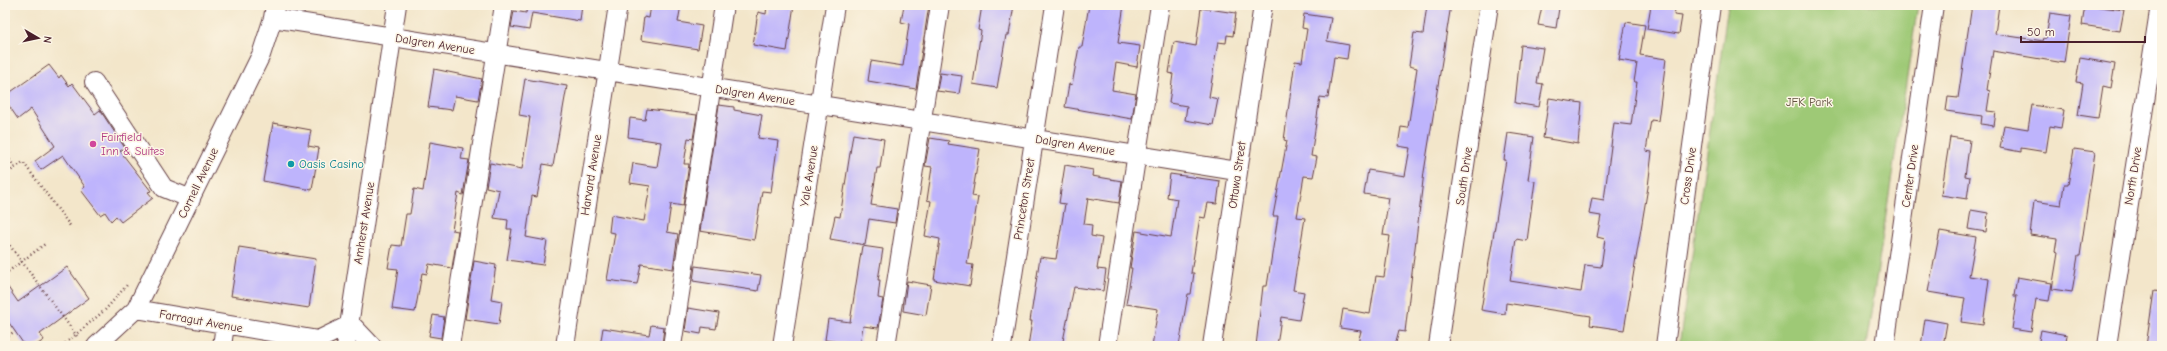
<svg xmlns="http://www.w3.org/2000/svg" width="2167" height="351" font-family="'Comic Neue',sans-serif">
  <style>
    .green { fill: #9ec976; stroke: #747450 }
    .building { fill: #beb4fc }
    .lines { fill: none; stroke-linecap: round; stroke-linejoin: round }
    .minor-casing { stroke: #633d43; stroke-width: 20 }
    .path { stroke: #633d43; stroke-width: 2.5; stroke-dasharray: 1 3; stroke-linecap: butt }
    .minor { stroke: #fff; stroke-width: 18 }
    .hotel-dot { fill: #d1479c; stroke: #fcf5e5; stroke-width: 1.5 }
    .culture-dot { fill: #0f9aa8; stroke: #fcf5e5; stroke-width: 1.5 }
    .labels { text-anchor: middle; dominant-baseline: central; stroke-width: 3; stroke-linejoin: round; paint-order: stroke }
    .street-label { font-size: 12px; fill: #4a1f2b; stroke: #fcf5e5 }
    .park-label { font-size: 12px; fill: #635242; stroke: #fcf5e5 }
    .hotel-label { font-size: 12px; fill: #b23c85; stroke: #fcf5e5; text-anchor: start }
    .culture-label { font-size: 12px; fill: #0d838f; stroke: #fcf5e5; text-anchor: start }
  </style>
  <rect width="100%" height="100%" fill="#fcf5e5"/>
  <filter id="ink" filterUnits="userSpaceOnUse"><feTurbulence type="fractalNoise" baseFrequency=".025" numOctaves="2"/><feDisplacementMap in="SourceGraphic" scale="8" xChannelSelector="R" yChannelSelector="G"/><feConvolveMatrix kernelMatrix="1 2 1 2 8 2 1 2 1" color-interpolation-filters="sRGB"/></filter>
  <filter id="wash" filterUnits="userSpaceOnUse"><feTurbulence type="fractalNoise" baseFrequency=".012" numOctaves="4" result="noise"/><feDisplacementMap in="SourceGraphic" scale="16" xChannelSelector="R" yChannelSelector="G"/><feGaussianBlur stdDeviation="0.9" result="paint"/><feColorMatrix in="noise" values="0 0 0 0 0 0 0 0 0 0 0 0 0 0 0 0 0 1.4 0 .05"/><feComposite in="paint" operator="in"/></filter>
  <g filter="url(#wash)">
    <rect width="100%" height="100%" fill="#f3e6ca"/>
    <path class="green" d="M 1728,5 L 1918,5 L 1866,346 L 1679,346 Z"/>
    <g id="blocks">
      <path class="building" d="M 527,5 L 582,5 L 580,21 L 532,13 L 529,30 L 511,27 L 514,11 L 526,13 Z
        M 651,5 L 681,5 L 678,22 L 702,26 L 698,49 L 641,40 L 644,17 L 649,18 Z
        M 767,5 L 794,5 L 787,51 L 753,45 L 758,12 L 766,14 Z
        M 904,5 L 929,5 L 916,89 L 868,81 L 871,61 L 903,66 L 909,24 L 901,22 Z
        M 982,5 L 1014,5 L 1009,35 L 1006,35 L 997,88 L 973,84 L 981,31 L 978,30 Z
        M 1089,5 L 1124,5 L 1118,43 L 1140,46 L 1137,67 L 1116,63 L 1112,90 L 1136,94 L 1132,119 L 1065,107 L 1069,84 L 1072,85 L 1079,47 L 1082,47 Z
        M 1427,5 L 1451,5 L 1424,172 L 1405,332 L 1399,331 L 1395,346 L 1357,346 L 1361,331 L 1340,328 L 1343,309 L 1370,314 L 1376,276 L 1384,277 L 1390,236 L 1383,235 L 1389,198 L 1364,194 L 1368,170 L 1405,176 L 1410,148 L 1398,146 L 1401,127 L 1408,128 L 1417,68 L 1409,66 L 1414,33 L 1423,34 Z
        M 1651,5 L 1676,5 L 1674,15 L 1682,16 L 1679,34 L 1647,29 Z
        M 1972,5 L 1999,5 L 1995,34 L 2043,41 L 2044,38 L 2046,38 L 2050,13 L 2071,16 L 2064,63 L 1993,51 L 1987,90 L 1990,91 L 1987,111 L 1996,112 L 1994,126 L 1981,124 L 1982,116 L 1946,111 L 1948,97 L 1958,98 Z
        M 2085,5 L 2124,10 L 2120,31 L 2082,25 Z
        M 1542,6 L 1559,8 L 1556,28 L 1538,25 Z
        M 1201,8 L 1236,13 L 1233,36 L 1227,35 L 1226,43 L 1218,42 L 1209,97 L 1218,99 L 1213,125 L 1185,120 L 1187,106 L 1169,103 L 1173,74 L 1169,73 L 1174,42 L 1196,46 Z
        M 1304,14 L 1331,18 L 1327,41 L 1349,45 L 1347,59 L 1334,57 L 1328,98 L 1320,97 L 1311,156 L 1317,157 L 1313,177 L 1304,176 L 1297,217 L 1305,218 L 1293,290 L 1304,292 L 1299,320 L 1281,317 L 1277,346 L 1256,346 L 1263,286 L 1267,286 L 1278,216 L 1273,216 L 1287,141 L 1284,140 L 1295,61 L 1302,62 L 1307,29 L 1302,28 Z
        M 1626,22 L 1645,25 L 1640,55 L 1666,59 L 1658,121 L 1651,120 L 1646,151 L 1652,152 L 1648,187 L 1624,330 L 1590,325 L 1591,316 L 1506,303 L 1505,314 L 1481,310 L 1506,160 L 1504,160 L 1508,133 L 1534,137 L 1528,180 L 1535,181 L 1527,241 L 1516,239 L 1510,281 L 1581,292 L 1585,265 L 1601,267 L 1605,239 L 1597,237 L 1601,216 L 1589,214 L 1592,198 L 1604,200 L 1614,123 L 1631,125 L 1637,82 L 1634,82 L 1637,63 L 1619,60 Z
        M 1521,45 L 1543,48 L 1537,83 L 1543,84 L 1539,107 L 1515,103 Z
        M 2080,58 L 2115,64 L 2111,88 L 2103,86 L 2098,118 L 2078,115 L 2083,83 L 2076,82 Z
        M 49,65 L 59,78 L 61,75 L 69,86 L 72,83 L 95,114 L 100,110 L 125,148 L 120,151 L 151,191 L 148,192 L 153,198 L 121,222 L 116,216 L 111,221 L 105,212 L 100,215 L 81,190 L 85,187 L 63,155 L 41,170 L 35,161 L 55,146 L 31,109 L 18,119 L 5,100 L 5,96 Z
        M 434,69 L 482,79 L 478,100 L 455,96 L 452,110 L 428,107 Z
        M 940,73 L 962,76 L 959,94 L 937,91 Z
        M 525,79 L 567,86 L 553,166 L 543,164 L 537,197 L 532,196 L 526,237 L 547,241 L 543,265 L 507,260 L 512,229 L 507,229 L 508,220 L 494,218 L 499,190 L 486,187 L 490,163 L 522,169 L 530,117 L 519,115 Z
        M 1549,98 L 1582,103 L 1578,144 L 1543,138 Z
        M 719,105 L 734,107 L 734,110 L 762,115 L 758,138 L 778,141 L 771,192 L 762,191 L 754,240 L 700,231 Z
        M 2032,105 L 2064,110 L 2061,128 L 2050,126 L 2046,152 L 2021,148 L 2021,152 L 2000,148 L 2004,125 L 2028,129 Z
        M 647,109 L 697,115 L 693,139 L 688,138 L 684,164 L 689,164 L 683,206 L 671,204 L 667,232 L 678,234 L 673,269 L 641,264 L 637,284 L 607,280 L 615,233 L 609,232 L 611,215 L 644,221 L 650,186 L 630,183 L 633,163 L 657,167 L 661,142 L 628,137 L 630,118 L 645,120 Z
        M 273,123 L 311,130 L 308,146 L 319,148 L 312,190 L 263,181 Z
        M 853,134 L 884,139 L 880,168 L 877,168 L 871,205 L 897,209 L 895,223 L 869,219 L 865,245 L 830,239 L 835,216 L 840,217 Z
        M 1950,137 L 1970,140 L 1965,176 L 1970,177 L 1967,199 L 1941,195 Z
        M 930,138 L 949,141 L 948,144 L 980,149 L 972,196 L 978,197 L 967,264 L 973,265 L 970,286 L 934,280 L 940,239 L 925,236 L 931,201 L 927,200 L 932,167 L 925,166 Z
        M 430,142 L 463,148 L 461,159 L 469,160 L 463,195 L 458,193 L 452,230 L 458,231 L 452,268 L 429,264 L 427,274 L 422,273 L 415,312 L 392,309 L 398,269 L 388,268 L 392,245 L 401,246 L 406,214 L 410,214 L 414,189 L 423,191 Z
        M 2074,149 L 2095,152 L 2080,256 L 2078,256 L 2072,292 L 2052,289 L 2058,253 L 2055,252 L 2057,239 L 2030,235 L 2034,201 L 2061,205 L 2064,185 L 2068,185 Z
        M 1065,165 L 1093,170 L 1092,176 L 1122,181 L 1119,203 L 1088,198 L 1084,224 L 1092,225 L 1091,236 L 1102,238 L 1097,269 L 1106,270 L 1103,291 L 1074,287 L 1062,346 L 1028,346 L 1032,321 L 1030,321 L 1040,257 L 1056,259 L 1065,204 L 1059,203 Z
        M 1170,174 L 1220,181 L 1217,204 L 1208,203 L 1205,218 L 1200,217 L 1191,273 L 1194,273 L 1191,294 L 1188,294 L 1179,346 L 1152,346 L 1158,309 L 1126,304 L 1132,268 L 1130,268 L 1136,231 L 1171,237 L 1177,199 L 1167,197 Z
        M 1971,210 L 1988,213 L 1986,232 L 1968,229 Z
        M 1940,231 L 1976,237 L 1969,276 L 1989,279 L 1983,325 L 1961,322 L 1965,298 L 1928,292 Z
        M 862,246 L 883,249 L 878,280 L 880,280 L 878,298 L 883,299 L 878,328 L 863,326 L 860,345 L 825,340 L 828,319 L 850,322 Z
        M 239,247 L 316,259 L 309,308 L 231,296 Z
        M 474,261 L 496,265 L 491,299 L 502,301 L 499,324 L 465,319 Z
        M 695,266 L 761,275 L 758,291 L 693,281 Z
        M 67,267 L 89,298 L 40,334 L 44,340 L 35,346 L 25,346 L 5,317 L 5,283 L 18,302 Z
        M 2017,277 L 2052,283 L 2049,301 L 2036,299 L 2031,332 L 2012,329 L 2017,296 L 2014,296 Z
        M 907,281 L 931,285 L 926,315 L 903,311 Z
        M 2154,291 L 2162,292 L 2162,346 L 2146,346 Z
        M 688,308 L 719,313 L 716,329 L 702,327 L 701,334 L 685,331 Z
        M 433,315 L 444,317 L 441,338 L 429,336 Z
        M 1925,319 L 1947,323 L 1943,346 L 1921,346 Z
        M 651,325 L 664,327 L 662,346 L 600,346 L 603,328 L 649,335 Z
        M 2041,330 L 2067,335 L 2065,346 L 2038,346 Z"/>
    </g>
  </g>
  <g filter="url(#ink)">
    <use href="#blocks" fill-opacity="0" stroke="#633d43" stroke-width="1"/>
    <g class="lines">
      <g class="minor-casing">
        <path id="minor" d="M 273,18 L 1237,171
          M 94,82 L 164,188 L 191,199
          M 136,309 L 318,340 L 351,324 L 372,346
          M 96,346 L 136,309 L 261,55 L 273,18 L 275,5
          M 222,346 L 225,325
          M 346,346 L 397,5
          M 450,346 L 504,5
          M 565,346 L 618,5
          M 672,346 L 724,5
          M 782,346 L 835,5
          M 886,346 L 940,5
          M 1002,346 L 1055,5
          M 1107,346 L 1160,5
          M 1212,346 L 1263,5
          M 1438,346 L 1489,5
          M 1665,346 L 1711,5
          M 1885,346 L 1934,5
          M 2107,346 L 2160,5"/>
      </g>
      <path class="path" d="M 5,153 L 15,168
        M 5,175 L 23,162 L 71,227
        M 5,239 L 77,336
        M 5,274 L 45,244
        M 5,338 L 15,331
        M 62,346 L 105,310 L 127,285"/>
      <use href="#minor" class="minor"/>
    </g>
  </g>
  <circle class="hotel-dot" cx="93" cy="144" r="4"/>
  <circle class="culture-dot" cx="291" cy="164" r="4"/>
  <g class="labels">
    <g class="street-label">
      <text transform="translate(435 44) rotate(9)">Dalgren Avenue</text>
      <text transform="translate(755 95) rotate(9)">Dalgren Avenue</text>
      <text transform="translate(1075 145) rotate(9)">Dalgren Avenue</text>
      <text transform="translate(591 175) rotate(-81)">Harvard Avenue</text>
      <text transform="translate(1237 175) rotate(-82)">Ottawa Street</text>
      <text transform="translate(809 176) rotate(-81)">Yale Avenue</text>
      <text transform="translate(1464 176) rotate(-82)">South Drive</text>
      <text transform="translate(1688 176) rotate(-82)">Cross Drive</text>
      <text transform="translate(1910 176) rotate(-82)">Center Drive</text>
      <text transform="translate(2133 176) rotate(-81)">North Drive</text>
      <text transform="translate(198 183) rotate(-64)">Cornell Avenue</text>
      <text transform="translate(1024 199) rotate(-81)">Princeton Street</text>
      <text transform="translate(364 223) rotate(-81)">Amherst Avenue</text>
      <text transform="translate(201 321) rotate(10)">Farragut Avenue</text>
    </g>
    <g class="park-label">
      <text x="1809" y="102">JFK Park</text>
    </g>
    <g class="hotel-label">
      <text x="101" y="137">Fairfield<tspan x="101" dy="14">Inn &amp; Suites</tspan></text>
    </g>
    <g class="culture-label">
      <text x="299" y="164">Oasis Casino</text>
    </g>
  </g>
  <rect width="2167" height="351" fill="none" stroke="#fcf5e5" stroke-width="20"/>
  <g transform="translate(38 38) rotate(99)" stroke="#fcf5e5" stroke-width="3" paint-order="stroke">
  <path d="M0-3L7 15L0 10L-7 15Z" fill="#4a1f2b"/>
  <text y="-6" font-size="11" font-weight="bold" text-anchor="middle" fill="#4a1f2b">N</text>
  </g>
  <path d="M2021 36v6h124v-6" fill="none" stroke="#4a1f2b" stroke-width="2"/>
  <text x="2027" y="36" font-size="12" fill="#4a1f2b" stroke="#fcf5e5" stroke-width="3" paint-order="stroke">50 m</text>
</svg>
